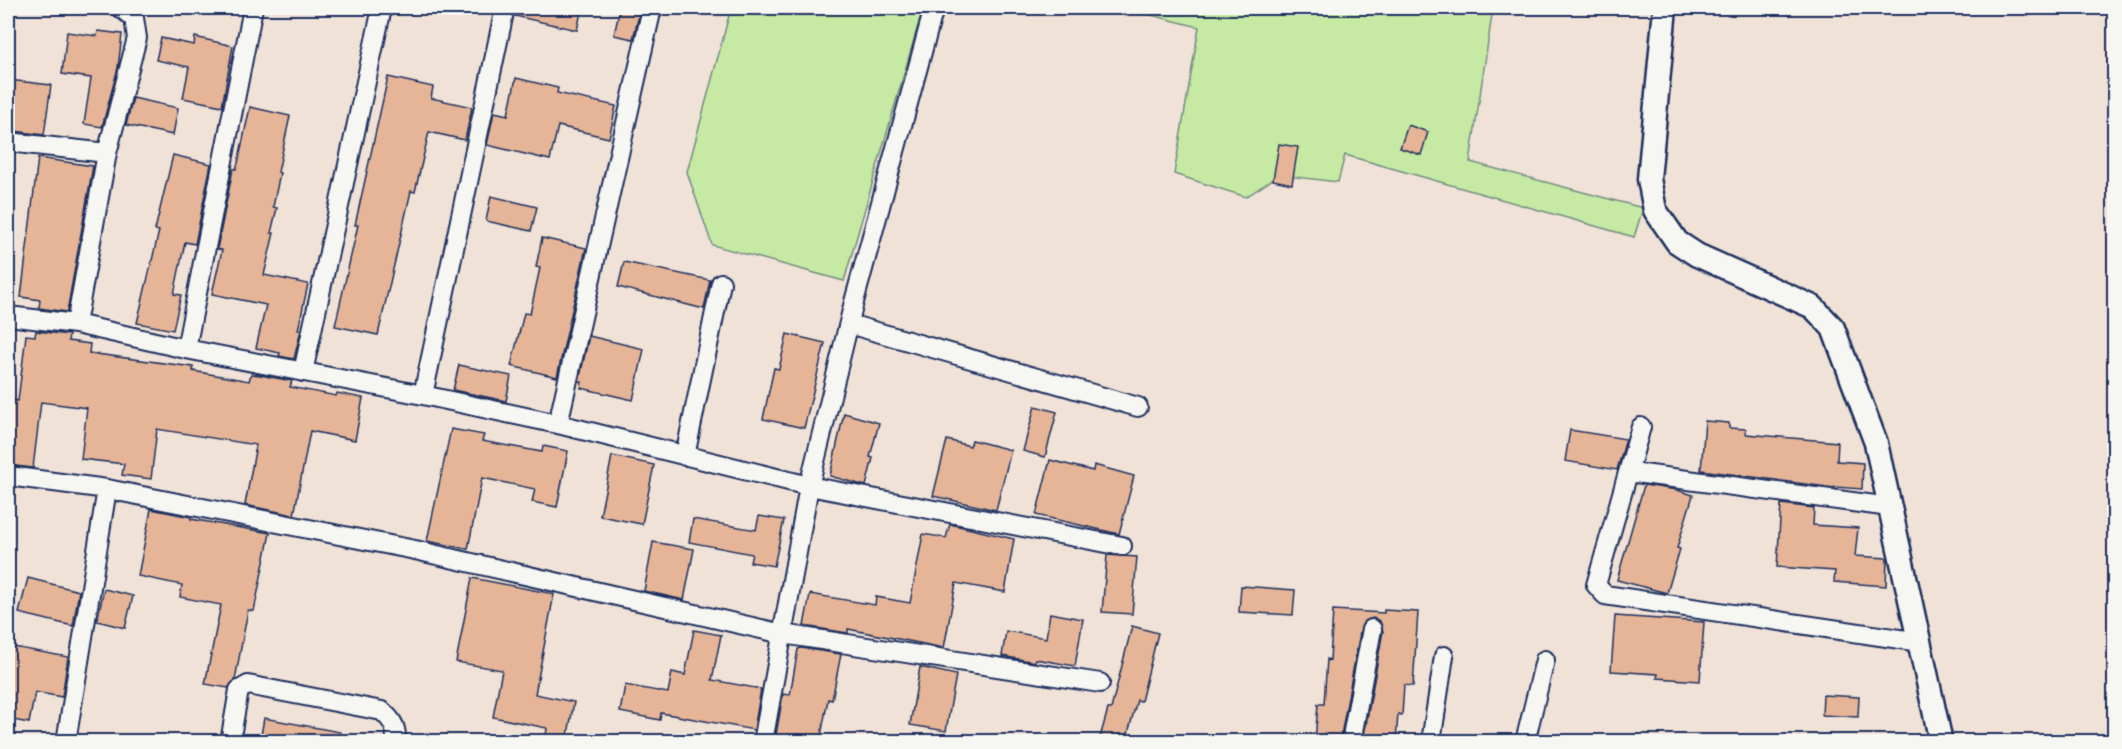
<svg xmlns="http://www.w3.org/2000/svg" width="2122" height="749" font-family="Pangolin,sans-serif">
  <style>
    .green { fill: #c6eaa4; stroke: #708c81; stroke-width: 1.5 }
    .building { fill: #e6b597; stroke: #1b2f5e; stroke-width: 1.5 }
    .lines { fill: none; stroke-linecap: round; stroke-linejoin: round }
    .minor-casing { stroke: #1b2f5e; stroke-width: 22 }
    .tertiary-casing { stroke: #1b2f5e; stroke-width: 27 }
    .minor { stroke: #f6f6f2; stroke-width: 18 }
    .tertiary { stroke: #f6f6f2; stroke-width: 22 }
  </style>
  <rect width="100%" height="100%" fill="#f1e2d7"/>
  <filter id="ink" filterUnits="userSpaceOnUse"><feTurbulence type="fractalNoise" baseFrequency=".0167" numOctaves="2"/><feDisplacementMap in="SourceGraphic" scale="12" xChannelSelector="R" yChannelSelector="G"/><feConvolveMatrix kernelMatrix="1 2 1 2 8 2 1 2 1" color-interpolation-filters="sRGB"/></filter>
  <g filter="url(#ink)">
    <path class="green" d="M 731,8 L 923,8 L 844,281 L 712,245 L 687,172 Z
      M 1123,8 L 1493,8 L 1470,162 L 1643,208 L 1634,237 L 1345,155 L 1338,182 L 1279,175 L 1246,197 L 1174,174 L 1199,27 Z"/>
    <path class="building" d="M 516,8 L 582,8 L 577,30 L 515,16 Z
      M 620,8 L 640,11 L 633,39 L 614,35 Z
      M 98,31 L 122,34 L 118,68 L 102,127 L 84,124 L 91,78 L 62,74 L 67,32 L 97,36 Z
      M 195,37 L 233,46 L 222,106 L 183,98 L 189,67 L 156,60 L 161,38 L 194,45 Z
      M 388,77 L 433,87 L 431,98 L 472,107 L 465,140 L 429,132 L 415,192 L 411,191 L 378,335 L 335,326 L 358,225 L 355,225 Z
      M 516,78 L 558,88 L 557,93 L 616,106 L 609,138 L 558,126 L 550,160 L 487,145 L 494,112 L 508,115 Z
      M 8,80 L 51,85 L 44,135 L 8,130 Z
      M 133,98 L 178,108 L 173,135 L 126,125 Z
      M 250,107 L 290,116 L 278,172 L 280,173 L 273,207 L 277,208 L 271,233 L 274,233 L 264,275 L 308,284 L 298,330 L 301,330 L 294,359 L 279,356 L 280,353 L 256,348 L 266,305 L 212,294 L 222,250 L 217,249 L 233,169 L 236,169 L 238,163 Z
      M 1408,125 L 1428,132 L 1421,155 L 1400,148 Z
      M 1279,144 L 1298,147 L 1292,184 L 1273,180 Z
      M 173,155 L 211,164 L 195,244 L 185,242 L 174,294 L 181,295 L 173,330 L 137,323 L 159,231 L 155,230 Z
      M 38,158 L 93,166 L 67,312 L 39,308 L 40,300 L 21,297 Z
      M 491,196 L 537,207 L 531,231 L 486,221 Z
      M 542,238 L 586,248 L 557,377 L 511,366 L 524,313 L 530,314 L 540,268 L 536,267 Z
      M 624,262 L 710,280 L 704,309 L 618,287 Z
      M 36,331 L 69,335 L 68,341 L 90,344 L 89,353 L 193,367 L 193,371 L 249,381 L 251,374 L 260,375 L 292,381 L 290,387 L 336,396 L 337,393 L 363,398 L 355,440 L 310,431 L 294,515 L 245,505 L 256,445 L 157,429 L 151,479 L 122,475 L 124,464 L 81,459 L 87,408 L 41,402 L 33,468 L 8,465 L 8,399 L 18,401 L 26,335 L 35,336 Z
      M 787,334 L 825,343 L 804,428 L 763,419 L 774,368 L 779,369 Z
      M 589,336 L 644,349 L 633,400 L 581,388 L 582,382 L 579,381 Z
      M 459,365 L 511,376 L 506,401 L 453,390 Z
      M 1035,406 L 1057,412 L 1045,457 L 1023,451 Z
      M 844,413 L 879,423 L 870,457 L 873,458 L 866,486 L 830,476 Z
      M 1705,421 L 1729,423 L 1729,428 L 1746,429 L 1746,434 L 1838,442 L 1837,461 L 1863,463 L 1862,489 L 1835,487 L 1835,488 L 1701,470 Z
      M 451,429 L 484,435 L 482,441 L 542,452 L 543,446 L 568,451 L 557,507 L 532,502 L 535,489 L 482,478 L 468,549 L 427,541 Z
      M 1570,430 L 1626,439 L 1617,470 L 1565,461 Z
      M 947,440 L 970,446 L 972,440 L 1011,450 L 996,510 L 933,496 Z
      M 612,456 L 654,465 L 642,524 L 600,516 Z
      M 1050,460 L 1093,471 L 1094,465 L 1134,476 L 1119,534 L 1036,515 Z
      M 1644,485 L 1677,490 L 1693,495 L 1677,548 L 1680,549 L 1667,593 L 1617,580 Z
      M 1781,504 L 1814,508 L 1813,525 L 1858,528 L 1855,556 L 1887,558 L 1886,586 L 1834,582 L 1835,571 L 1777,567 Z
      M 151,509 L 191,517 L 191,519 L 270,533 L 254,611 L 248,610 L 235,680 L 228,688 L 205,684 L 221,605 L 180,597 L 182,585 L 138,576 Z
      M 759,516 L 784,520 L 774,566 L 750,562 L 752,554 L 689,542 L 693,519 L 756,530 Z
      M 950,524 L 1014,539 L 1005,592 L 956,583 L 944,648 L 848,629 L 848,633 L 804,626 L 810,594 L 875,605 L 876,597 L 910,603 L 923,534 L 946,538 Z
      M 653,542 L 694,549 L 684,600 L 644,591 Z
      M 1107,555 L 1137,557 L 1132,614 L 1102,612 Z
      M 28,578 L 79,591 L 73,626 L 19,613 Z
      M 472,578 L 554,594 L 535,694 L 574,702 L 567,740 L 546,736 L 547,728 L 493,717 L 502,670 L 456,662 Z
      M 1241,586 L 1295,590 L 1293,615 L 1239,612 Z
      M 104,589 L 133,596 L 125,628 L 97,621 Z
      M 1333,610 L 1384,613 L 1384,610 L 1418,612 L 1413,686 L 1404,685 L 1402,715 L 1398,714 L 1396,741 L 1363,741 L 1383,631 L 1380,621 L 1373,618 L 1364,621 L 1361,627 L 1340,741 L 1315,741 L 1318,704 L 1324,704 L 1327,659 L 1330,660 Z
      M 1050,613 L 1083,619 L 1075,666 L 1035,659 L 1035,662 L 1002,656 L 1006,631 L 1046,638 Z
      M 1615,616 L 1704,622 L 1700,681 L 1657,678 L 1658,674 L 1611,671 Z
      M 1132,626 L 1158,633 L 1141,701 L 1137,700 L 1126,741 L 1099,741 L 1108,709 L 1111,709 Z
      M 694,630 L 721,635 L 712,680 L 761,689 L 754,730 L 661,713 L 660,720 L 620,712 L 625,685 L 668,693 L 672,672 L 685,675 Z
      M 8,646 L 68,657 L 62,697 L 35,692 L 29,723 L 8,719 Z
      M 801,648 L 841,654 L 832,700 L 828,699 L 820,741 L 803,741 L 784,738 L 784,736 L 776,735 L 783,694 L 790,695 L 798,649 Z
      M 920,667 L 956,675 L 946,731 L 910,725 Z
      M 1823,695 L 1859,697 L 1858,717 L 1822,715 Z
      M 264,718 L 340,732 L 339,741 L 260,741 Z"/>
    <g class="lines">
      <g class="minor-casing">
        <path id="minor" d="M 8,142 L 107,153 L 76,324
          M 107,153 L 137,38 L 134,18 L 121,8
          M 8,316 L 76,324 L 186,349 L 423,395 L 558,424 L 809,486 L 1122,546
          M 849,324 L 1138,407
          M 186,349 L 253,8
          M 303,372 L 382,8
          M 423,395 L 505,8
          M 558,424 L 652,8
          M 1641,427 L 1596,585 L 1605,595 L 1920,642
          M 685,456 L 721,283
          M 1628,472 L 1890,507
          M 8,476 L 107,489
          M 66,742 L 107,489 L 415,550 L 783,634 L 1100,683
          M 230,742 L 239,690 L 248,685 L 382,711 C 392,720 397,727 396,742
          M 763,742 L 809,486 L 854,302 L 934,8
          M 1351,742 L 1372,629
          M 1431,742 L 1444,656
          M 1525,742 L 1545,660"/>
      </g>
      <g class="tertiary-casing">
        <path id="tertiary" d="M 1665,8 L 1649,179 L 1655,210 L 1677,242 L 1697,255 L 1813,307 L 1833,328 L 1876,443 L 1941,742"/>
      </g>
      <use href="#minor" class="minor"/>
      <use href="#tertiary" class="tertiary"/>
    </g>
  </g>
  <rect width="2122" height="749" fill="none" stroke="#f6f6f2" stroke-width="30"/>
  <rect x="15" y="15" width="2092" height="719" fill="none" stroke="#1b2f5e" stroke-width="2" filter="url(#ink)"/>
</svg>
